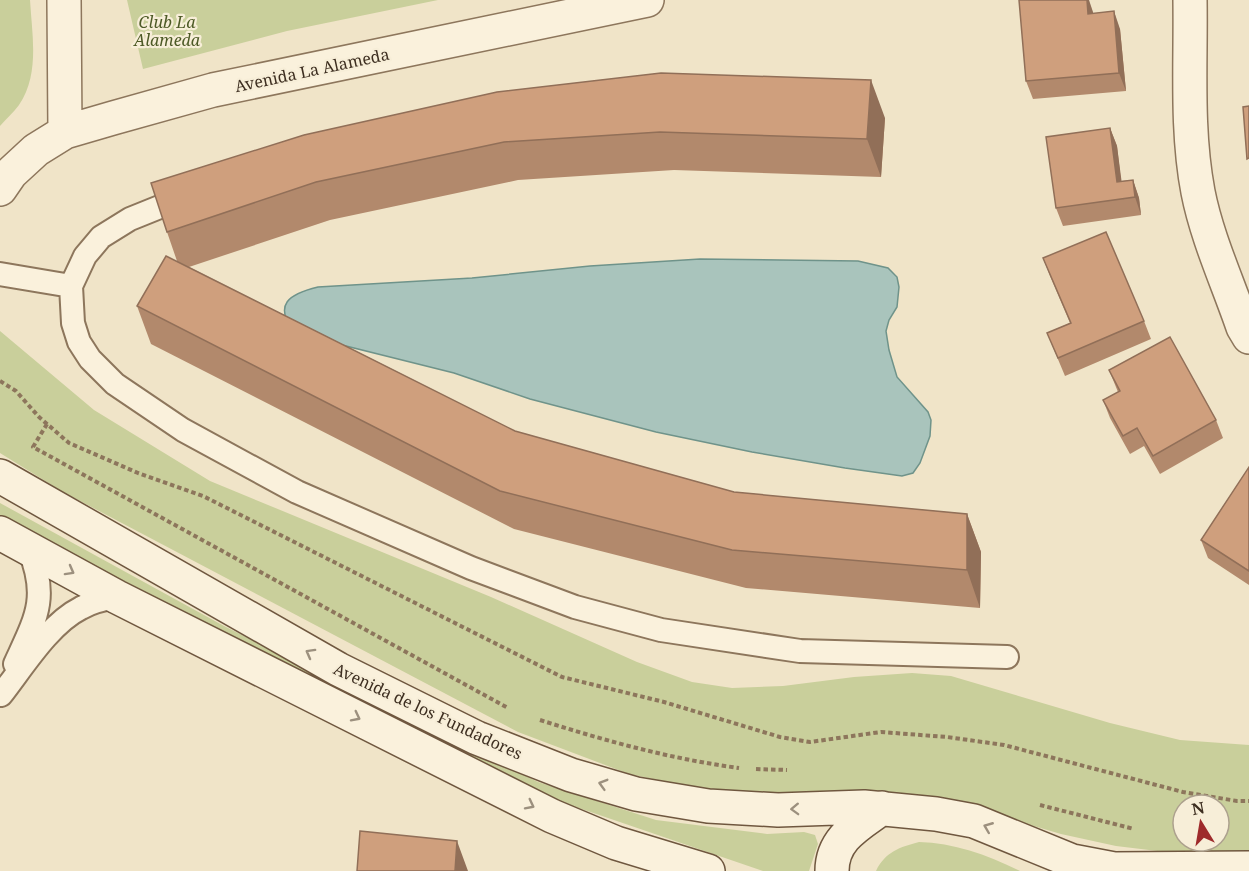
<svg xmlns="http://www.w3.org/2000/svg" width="1249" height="871" font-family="'Noto Serif',serif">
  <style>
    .green { fill: #c9cf9b; fill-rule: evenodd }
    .water { fill: #a9c4bc; stroke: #6f938a; stroke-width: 1.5 }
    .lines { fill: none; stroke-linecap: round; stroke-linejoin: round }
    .lane-casing { stroke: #8d765c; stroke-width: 26 }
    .street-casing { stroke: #8d765c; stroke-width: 36 }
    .secondary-casing { stroke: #6f573f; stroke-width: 36 }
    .path { stroke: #8d765c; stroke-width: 4; stroke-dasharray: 4.5 3; stroke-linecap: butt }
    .lane { stroke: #faf1dc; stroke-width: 22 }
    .street { stroke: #faf1dc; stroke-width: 33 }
    .secondary { stroke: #faf1dc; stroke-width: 33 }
    .wall { fill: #b2896c }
    .shaded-wall { fill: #916f58 }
    .building { fill: #cf9f7d; stroke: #916f58; stroke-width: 1.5 }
    .oneway { stroke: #9c907e }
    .labels { text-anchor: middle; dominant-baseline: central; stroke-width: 4.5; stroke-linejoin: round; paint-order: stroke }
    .park-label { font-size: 16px; font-style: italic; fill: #4d5a26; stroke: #f7eed8 }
    .street-label { font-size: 16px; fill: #3d2e20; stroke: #f7eed8 }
  </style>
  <rect width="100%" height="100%" fill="#f0e4c8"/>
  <path class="green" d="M 0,0 L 30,0 C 32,35 40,74 19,105 C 14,112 6,119 0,126 Z
    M 127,0 L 438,0 L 287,31 L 143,69 Z
    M 0,331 L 94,410 L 210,481 L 491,597 L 637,662 L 692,682 L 732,688 L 783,686 L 854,677 L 912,673 L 951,676 L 1110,723 L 1180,740 L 1249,745 L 1249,851 L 1174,853 L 1116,846 L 1061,834 L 997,815 L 921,795 L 865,792 L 788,797 L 716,792 L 629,774 L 518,732 L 63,492 L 0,453 ZM 1183,805 L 1219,805 L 1219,841 L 1183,841 Z
    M 0,503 L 224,626 L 538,782 L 656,820 L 767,834 L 804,832 L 815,835 L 818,844 L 809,871 L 763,871 L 535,793 L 220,635 L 0,516 Z
    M 919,842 C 954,843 988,855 1020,871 L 876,871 C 885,852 900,847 919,842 Z"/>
  <path class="water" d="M 700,259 L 858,261 L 888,268 L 897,277 L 899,287 L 897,307 L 889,320 L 886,331 L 889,350 L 897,377 L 928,412 L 931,420 L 930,436 L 920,463 L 913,473 L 902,476 L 845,468 L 752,452 L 656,432 L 530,399 L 454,373 L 294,333 C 273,304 289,294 318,287 L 472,278 L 590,266 Z"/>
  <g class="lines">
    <g class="lane-casing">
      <path id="lane" d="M 187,196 L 130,219 L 101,237 L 85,256 L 71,286 L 73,323 L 79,342 L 90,359 L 115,384 L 183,430 L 297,492 L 471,568 L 575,607 L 661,630 L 800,651 L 1007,657
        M 0,274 L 71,286
        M 15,664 C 36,618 49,598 29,549
        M 1,695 C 23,667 49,624 81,608 C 92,602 104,599 117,597"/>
    </g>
    <g class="street-casing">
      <path id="street" d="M 64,0 L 65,132
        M 1190,0 C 1191,64 1186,129 1198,192 C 1207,238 1228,283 1243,327 L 1249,337
        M 0,189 L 11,173 L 36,150 L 65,132 L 113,118 L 213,90 L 647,0"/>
    </g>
    <g class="secondary-casing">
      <path id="secondary" d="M 0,476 L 338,669 L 477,738 L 571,775 L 636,794 L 708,806 L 778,810 L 864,807 L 936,814 L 974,821 L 1072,861 L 1114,869 L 1249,868
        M 0,533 L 117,597 L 552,816 L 616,843 L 708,871
        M 832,871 C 832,838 859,825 882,808"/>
    </g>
    <path class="path" d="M 0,381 L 16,391 L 39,417 L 69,443 L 138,473 L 203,496 L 562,677 L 664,702 L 780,737 L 810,742 L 881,732 L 947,737 L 1004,745 L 1183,792 L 1237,801 L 1249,801
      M 47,424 L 33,447 L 508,708
      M 540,720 C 606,741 671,759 739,768
      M 756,769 L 787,770
      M 1040,805 L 1134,829"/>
    <use href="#lane" class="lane"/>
    <use href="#street" class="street"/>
    <use href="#secondary" class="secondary"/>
  </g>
  <path class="wall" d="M 1093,13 L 1120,29 L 1126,91 L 1033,99 L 1026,81 Z
    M 885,118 L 881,177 L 674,170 L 518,180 L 330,220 L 189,267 L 515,431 L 734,492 L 967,514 L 981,552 L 980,608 L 746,588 L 514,529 L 151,344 L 137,306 L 177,261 L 167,232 L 304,135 Z
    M 1110,128 L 1117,146 L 1121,181 L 1133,180 L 1139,198 L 1141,215 L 1063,226 L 1056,208 Z
    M 1043,258 L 1144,321 L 1151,339 L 1065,376 L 1047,333 L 1070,323 L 1050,276 Z
    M 1109,370 L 1216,420 L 1223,438 L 1160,474 L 1144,446 L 1130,454 L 1110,418 L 1103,400 L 1118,392 Z
    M 1249,467 L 1249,585 L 1208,558 L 1201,540 Z"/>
  <path class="shaded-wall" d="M 1087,0 L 1089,0 L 1093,12 L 1095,32 L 1088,14 Z
    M 1114,11 L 1120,29 L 1126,91 L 1119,73 Z
    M 871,80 L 885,118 L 881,177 L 867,139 Z
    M 1110,128 L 1117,146 L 1124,200 L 1117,182 Z
    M 1133,180 L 1139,198 L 1141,215 L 1135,197 Z
    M 967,514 L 981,552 L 980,608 L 967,570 Z
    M 457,841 L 468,871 L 455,871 Z"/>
  <path class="building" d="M 1019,0 L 1087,0 L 1088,14 L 1114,11 L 1119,73 L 1026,81 Z
    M 661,73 L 871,80 L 867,139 L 660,132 L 504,142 L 316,182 L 167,232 L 151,183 L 304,135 L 497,92 Z
    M 1249,106 L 1249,158 L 1247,159 L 1243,107 Z
    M 1110,128 L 1117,182 L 1133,180 L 1135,197 L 1056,208 L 1046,137 Z
    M 1106,232 L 1144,321 L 1058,358 L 1047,333 L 1071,323 L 1043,258 Z
    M 166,256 L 515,431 L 734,492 L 967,514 L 967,570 L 732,550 L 500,491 L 137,306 Z
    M 1170,337 L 1216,420 L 1153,456 L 1137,428 L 1123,436 L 1103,400 L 1120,391 L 1109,370 Z
    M 1249,467 L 1249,571 L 1201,540 Z
    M 360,831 L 457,841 L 455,871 L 357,871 Z"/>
  <defs><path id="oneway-chevron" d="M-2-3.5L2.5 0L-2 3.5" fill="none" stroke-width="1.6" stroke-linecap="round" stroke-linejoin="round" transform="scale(1.5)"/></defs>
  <g class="oneway">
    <use href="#oneway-chevron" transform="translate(70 571) rotate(29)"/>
    <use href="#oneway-chevron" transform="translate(310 653) rotate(-151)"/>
    <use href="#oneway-chevron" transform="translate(356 717) rotate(27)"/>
    <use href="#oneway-chevron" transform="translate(603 784) rotate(-164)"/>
    <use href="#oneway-chevron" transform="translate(530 805) rotate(27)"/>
    <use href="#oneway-chevron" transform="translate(795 809) rotate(178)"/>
    <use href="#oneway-chevron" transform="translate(988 827) rotate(-158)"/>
  </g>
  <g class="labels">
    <g class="park-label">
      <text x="167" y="22">Club La<tspan x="167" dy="18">Alameda</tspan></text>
    </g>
    <g class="street-label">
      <text transform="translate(312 70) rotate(-12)">Avenida La Alameda</text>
      <text transform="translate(428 711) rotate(25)">Avenida de los Fundadores</text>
    </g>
  </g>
  <g transform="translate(1201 823) rotate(349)"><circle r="28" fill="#f7eed8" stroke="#ada18e" stroke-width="1.5"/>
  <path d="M0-4.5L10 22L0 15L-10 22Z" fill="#9e2a2b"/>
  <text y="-9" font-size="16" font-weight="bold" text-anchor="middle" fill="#3d2e20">N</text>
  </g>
</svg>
